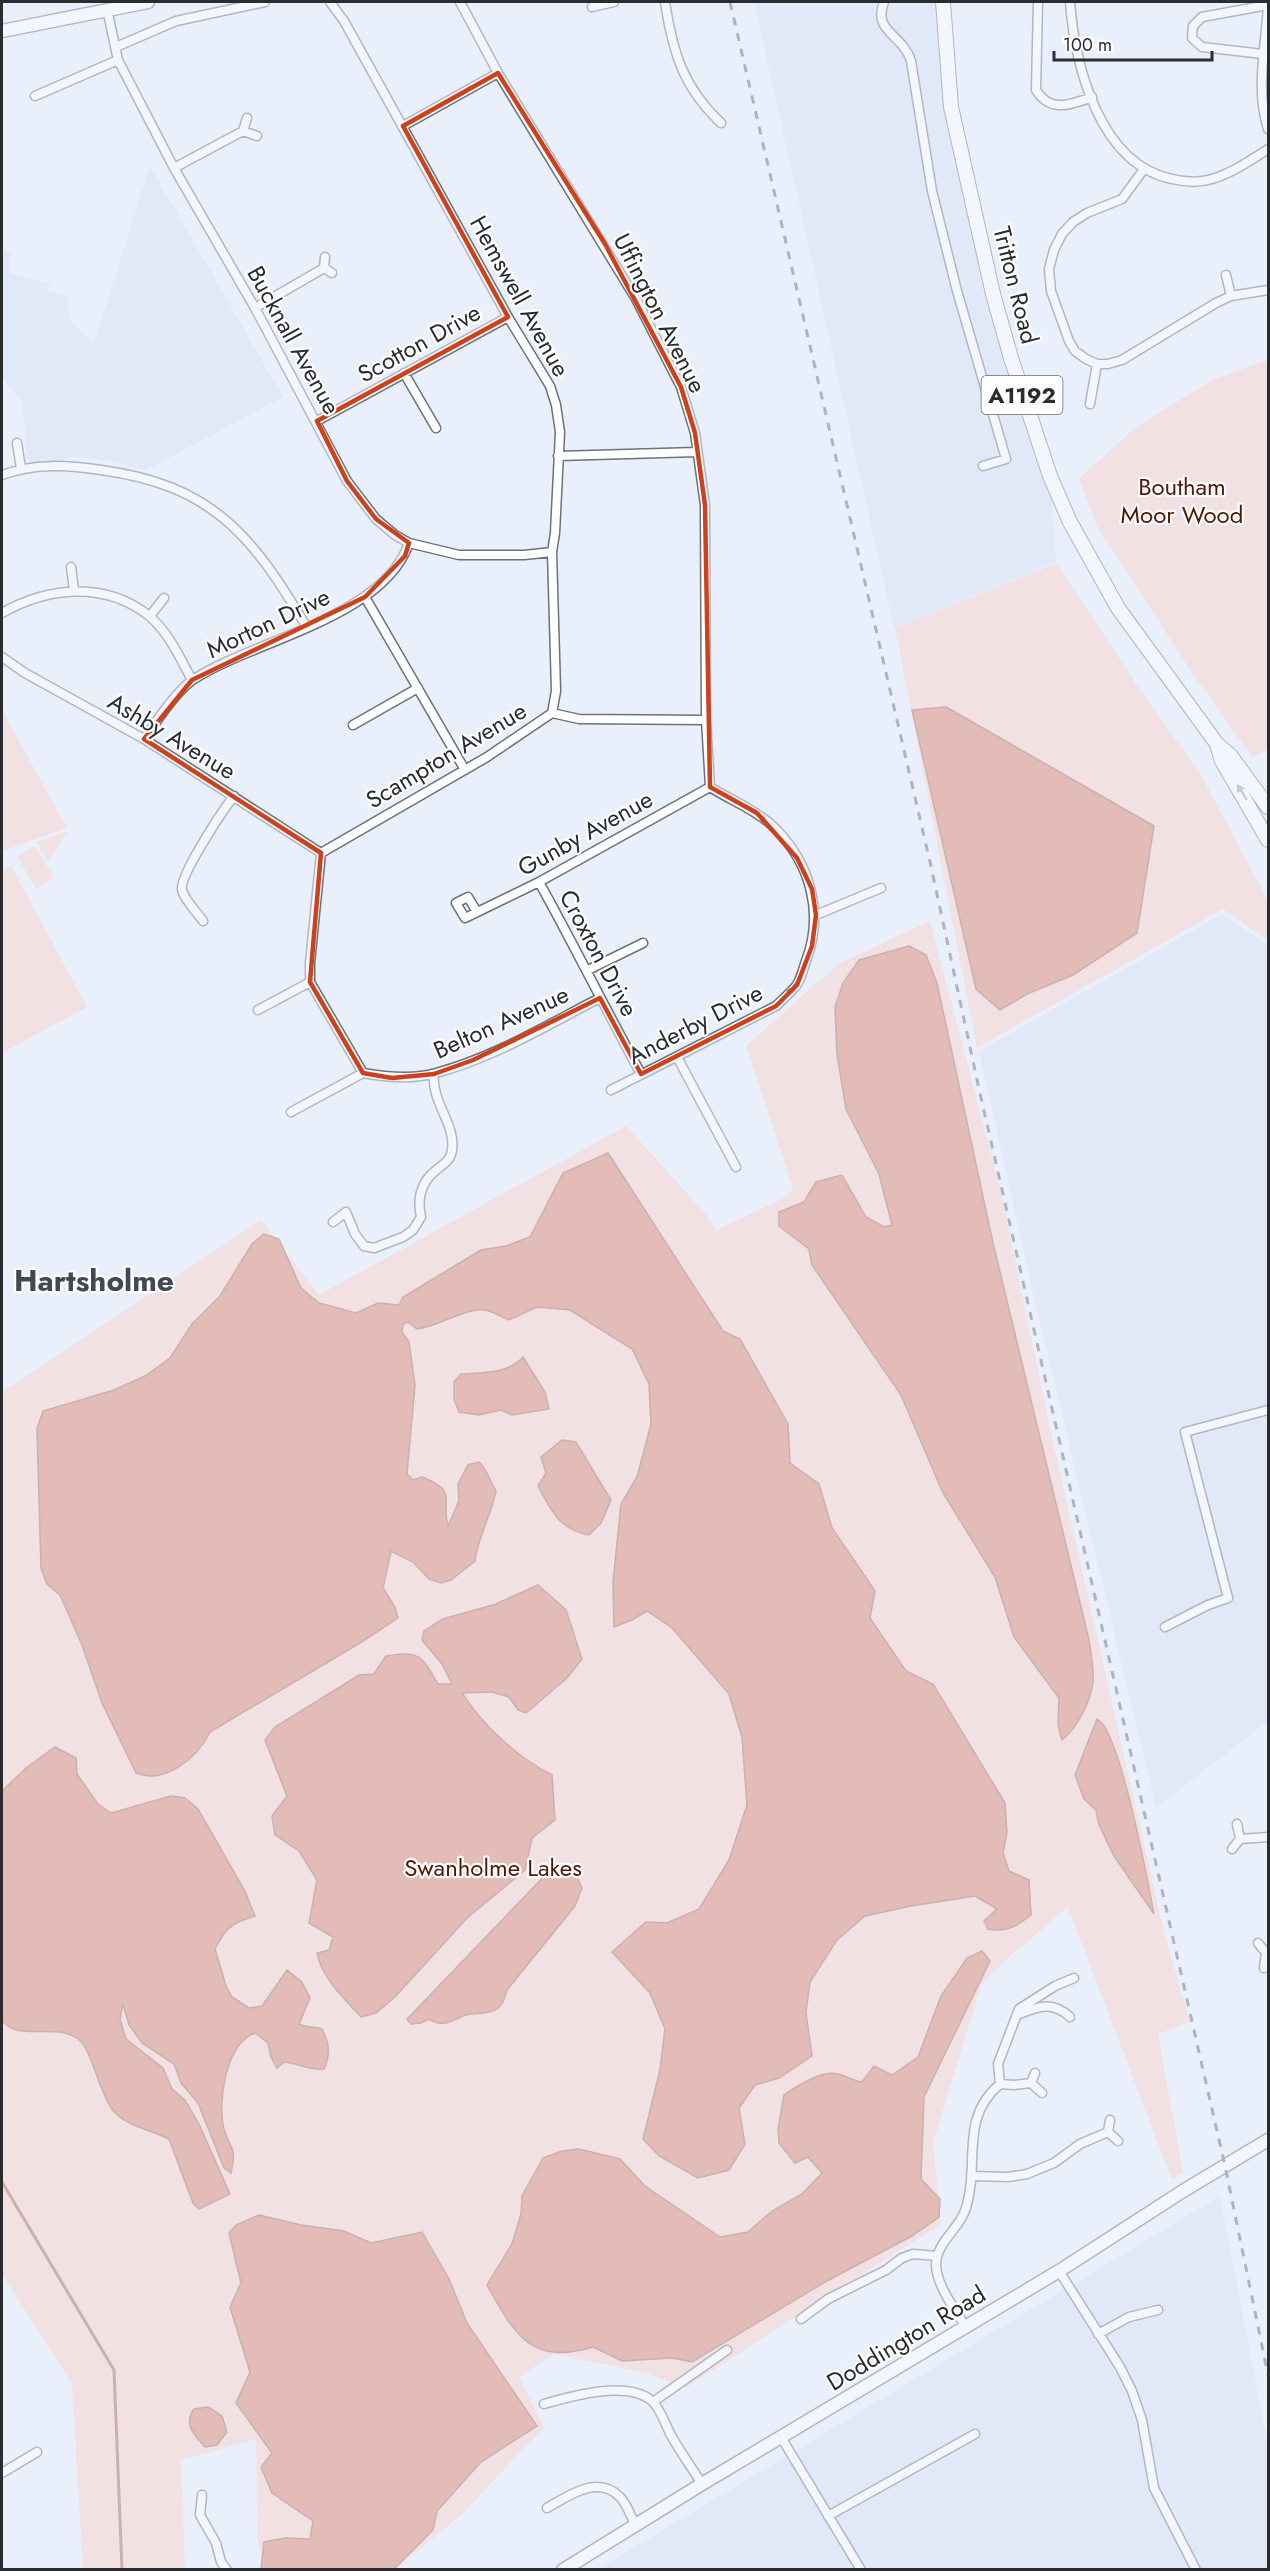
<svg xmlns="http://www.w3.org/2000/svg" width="1270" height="2571" font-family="Jost,sans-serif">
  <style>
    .built { fill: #d8e1f3 }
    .green { fill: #fbd0c4; fill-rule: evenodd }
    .water { fill: #db7d65; stroke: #a66555; stroke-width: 1.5 }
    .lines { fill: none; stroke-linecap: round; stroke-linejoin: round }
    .stream { stroke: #a66555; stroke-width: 3 }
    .minor-casing { stroke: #6c727c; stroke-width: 11 }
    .secondary-casing { stroke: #6c727c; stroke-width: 15 }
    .primary-casing { stroke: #6c727c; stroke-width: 16 }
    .minor { stroke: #fff; stroke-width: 8 }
    .secondary { stroke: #fff; stroke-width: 12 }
    .primary { stroke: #fff; stroke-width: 14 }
    .rail { stroke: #696c73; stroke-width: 3; stroke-dasharray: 8 8; stroke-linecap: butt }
    .oneway { fill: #9fa0a2 }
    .marked { fill: none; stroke: #cb421c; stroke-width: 4.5; stroke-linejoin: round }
    .labels { text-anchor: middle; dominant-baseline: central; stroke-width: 4.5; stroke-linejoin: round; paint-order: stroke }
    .shield { fill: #fff; stroke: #6a6b6e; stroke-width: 1.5 }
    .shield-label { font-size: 22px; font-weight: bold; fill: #2a2c30 }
    .street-label { font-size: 24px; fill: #2a2c30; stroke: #fff }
    .park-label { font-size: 24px; fill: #511707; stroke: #fff }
    .district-label { font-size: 30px; font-weight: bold; fill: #434851; stroke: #fff }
  </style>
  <rect width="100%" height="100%" fill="#e9effb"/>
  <path class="built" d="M 754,2 L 943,2 L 946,51 L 973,201 L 1050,476 L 1056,562 L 894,628 Z
    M 150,166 L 283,397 L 146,470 L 110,461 L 74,457 L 44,464 L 32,462 L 26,457 L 26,430 L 21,402 L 2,377 L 2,249 L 11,252 L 10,273 L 50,284 L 48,291 L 67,296 L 70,321 L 94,343 Z
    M 1222,914 L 1268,945 L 1268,1721 L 1156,1808 L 1030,1280 L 979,1051 Z
    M 1220,2196 L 1268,2446 L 1268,2569 L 596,2570 Z"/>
  <path class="green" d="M 1268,360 L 1268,749 L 1252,757 L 1191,671 L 1097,526 L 1079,479 L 1136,427 L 1214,379 Z
    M 1057,563 L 1140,690 L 1200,773 L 1268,901 L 1268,938 L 1265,938 L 1223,909 L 977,1048 L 895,628 ZM 912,710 L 1073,975 L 1027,994 L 920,746 Z
    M 2,710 L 67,828 L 2,851 Z
    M 67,832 L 48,862 L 37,842 Z
    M 35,846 L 54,878 L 36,889 L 17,856 Z
    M 11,866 L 87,1007 L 2,1053 L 2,871 Z
    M 930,921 L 1000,1188 L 1051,1433 L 1164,1933 L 1190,2022 L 1158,2034 L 1183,2172 L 1172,2180 L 1068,1907 L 1010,1956 L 981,1985 L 933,2143 L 941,2224 L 685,2388 L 646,2373 L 554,2354 L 519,2377 L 544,2427 L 462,2514 L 396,2569 L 266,2569 L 258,2545 L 256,2439 L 181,2460 L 185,2569 L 83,2569 L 72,2384 L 2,2274 L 2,1392 L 261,1220 L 319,1295 L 626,1126 L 705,1213 L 718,1235 L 717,1230 L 784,1198 L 793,1189 L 746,1046 L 838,964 ZM 937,983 L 993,1243 L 1071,1733 L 1058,1725 L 1059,1698 L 1015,1637 L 995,1577 L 943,1493 L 901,1395 L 812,1265 L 809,1249 L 779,1226 L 779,1212 L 804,1202 L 842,1175 L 866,1217 L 885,1227 L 892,1226 L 879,1174 L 846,1109 L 837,1054 L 835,1007 Z"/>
  <path class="water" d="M 946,707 L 1154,826 L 1137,933 L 1073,975 L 1027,994 L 1000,1010 L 976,989 L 912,710 Z
    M 909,946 L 926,955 L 937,983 L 993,1243 L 1089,1640 C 1091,1653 1094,1669 1093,1682 C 1090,1703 1078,1727 1062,1740 L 1058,1725 L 1059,1698 L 1014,1637 L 995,1577 L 943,1493 L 901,1395 L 812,1265 L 809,1249 L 779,1226 L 779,1212 L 804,1202 L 816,1182 L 842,1175 L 866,1217 L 884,1227 L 892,1225 L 879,1174 L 846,1109 L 837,1054 L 835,1007 L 843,983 L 859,960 Z
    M 608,1153 L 723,1331 L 740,1339 L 788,1424 L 790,1463 L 819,1484 L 832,1528 L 875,1591 L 870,1618 L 906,1671 L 933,1684 L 1005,1803 L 1007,1833 L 1003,1853 L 1009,1871 L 1029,1880 L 1031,1915 C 1017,1926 1006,1933 988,1929 L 984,1921 L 997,1909 L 975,1896 L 911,1906 L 865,1916 L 837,1940 L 810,1982 L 806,2013 L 812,2056 L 779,2078 L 755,2085 L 739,2108 L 745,2144 L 729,2170 L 698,2178 L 659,2156 L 643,2139 L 660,2070 L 665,2029 L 650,1993 L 612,1952 L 646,1922 L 667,1923 L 699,1909 L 729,1860 L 747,1805 L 742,1737 L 729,1694 L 672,1628 L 647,1611 L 632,1620 L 614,1627 L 613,1582 L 621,1504 L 637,1477 L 651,1424 L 649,1384 L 632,1349 L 570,1310 L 537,1307 L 509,1320 C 502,1317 494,1312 486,1310 C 466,1307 440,1326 417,1329 L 408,1322 L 403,1324 L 402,1332 L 409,1342 L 415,1385 L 407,1474 L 413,1480 L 422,1477 C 460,1492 440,1499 448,1526 L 459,1501 L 458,1484 L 468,1465 L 479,1462 C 487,1469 490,1482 496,1491 C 491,1516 478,1536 475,1561 L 451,1580 L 441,1583 L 429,1579 L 413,1562 L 391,1551 L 383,1588 L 395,1607 L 398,1618 L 360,1643 L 210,1732 C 198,1757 165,1785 136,1773 L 102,1703 L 82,1645 L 60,1595 L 47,1584 L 41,1568 L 37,1428 L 43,1411 L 114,1390 L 145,1376 L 170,1358 L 192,1324 L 220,1296 L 252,1244 L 264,1234 L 279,1239 L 301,1288 L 319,1303 L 356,1313 L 378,1303 L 399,1305 L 403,1297 L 481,1250 L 506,1246 L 530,1237 L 563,1173 Z
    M 523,1357 L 545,1392 L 549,1409 L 512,1415 L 501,1410 L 479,1415 L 459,1412 L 454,1399 L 454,1382 L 461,1374 C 484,1372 506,1375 523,1357 Z
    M 562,1440 L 576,1442 L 611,1500 L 601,1523 L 589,1535 C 559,1529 552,1512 538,1486 L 546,1473 L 541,1457 Z
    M 538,1585 L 566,1610 L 582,1659 L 567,1678 L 526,1713 L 518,1710 L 509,1697 L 492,1692 L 462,1693 C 484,1727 516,1756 552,1775 L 555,1820 L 532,1838 L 525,1870 L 467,1918 L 395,1997 L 376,2013 L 361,2017 C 345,2000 321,1977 317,1953 L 329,1950 L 333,1937 L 309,1923 L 317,1880 L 299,1851 L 275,1835 L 272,1816 L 287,1796 L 265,1740 L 275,1727 L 359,1675 L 374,1674 L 386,1656 C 420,1650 422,1656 438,1684 L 452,1684 L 442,1664 L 422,1640 L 424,1631 L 443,1619 L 496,1604 Z
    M 1097,1719 C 1120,1729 1148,1883 1154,1914 L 1114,1856 L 1099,1825 L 1096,1810 L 1084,1799 L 1075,1775 Z
    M 55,1747 L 76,1758 L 77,1774 L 98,1804 L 111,1813 L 171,1796 L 185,1798 L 198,1809 L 245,1891 L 255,1916 C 232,1923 226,1927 215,1949 L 226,1986 L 232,1997 L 249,2008 L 262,2006 L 287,1970 L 302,1982 L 310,1998 L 299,2024 C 306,2028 314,2026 322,2029 C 329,2043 331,2054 324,2069 C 309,2071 299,2063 284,2062 L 277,2068 L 271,2057 L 268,2043 L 255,2033 C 226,2043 217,2102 224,2129 C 231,2153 237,2144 231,2173 L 224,2168 L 198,2103 L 181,2083 L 174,2064 L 142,2043 L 129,2025 L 123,2004 L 120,2019 L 126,2039 L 163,2068 L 172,2089 L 185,2100 L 199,2124 L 230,2194 L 199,2209 L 193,2203 L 169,2139 C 151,2130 124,2126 112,2109 C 99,2092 92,2049 78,2039 C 57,2022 14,2043 2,2019 L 2,1791 L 26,1768 Z
    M 565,1865 L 575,1873 L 582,1888 L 575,1906 L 507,1990 C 505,1997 503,2006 495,2010 C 487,2014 478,2013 470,2014 C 454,2017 446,2030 429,2019 L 421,2023 L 411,2024 L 407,2019 L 554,1866 Z
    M 982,1951 L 990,1961 L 924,2097 L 921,2179 L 940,2199 L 939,2217 L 912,2236 L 825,2282 L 692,2362 L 672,2358 L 622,2361 L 593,2347 C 530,2366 514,2333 487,2285 L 512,2244 L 521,2214 L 522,2196 L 543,2158 L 562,2151 L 579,2149 L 620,2159 L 645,2186 L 720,2237 L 748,2232 L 772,2211 L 802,2194 L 822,2173 L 808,2157 L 795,2163 L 779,2143 L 778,2129 L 784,2095 C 797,2086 822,2070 838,2074 C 847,2076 853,2081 862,2082 L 874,2066 L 892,2075 L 918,2057 L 941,1996 L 967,1958 Z
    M 259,2215 L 301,2225 L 344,2231 L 371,2243 L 422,2232 L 449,2279 L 467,2323 L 537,2426 L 481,2462 L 437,2511 L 433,2530 L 394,2569 L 261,2569 L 264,2542 L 285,2538 L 310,2539 L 313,2521 L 272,2493 L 261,2467 L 272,2453 L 236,2403 L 250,2372 L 230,2307 L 241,2283 L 229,2233 L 236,2225 Z
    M 208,2407 L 222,2416 L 227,2432 L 217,2445 L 205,2447 C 194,2435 183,2424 194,2409 Z"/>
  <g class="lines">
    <path class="stream" d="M 2,2182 L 114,2370 L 122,2570"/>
    <g class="minor-casing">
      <path id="minor" d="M 330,2 L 344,21 L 508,317 L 550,386 L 556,405 L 560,432 L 555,533 L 552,552 L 556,691 L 552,713
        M 460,2 L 498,73 L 636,299 L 681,387 L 695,433 L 705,505 L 706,720 L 710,787
        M 665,2 C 673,53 683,87 721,123
        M 884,2 C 872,32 903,34 911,61 L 932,191 L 957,291 L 1006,459 L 983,466
        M 1038,2 L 1036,90 C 1050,113 1071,105 1092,97
        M 1070,2 C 1075,65 1099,164 1172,179 C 1185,182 1199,183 1212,179 C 1232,173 1251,160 1268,149
        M 592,7 L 614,2
        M 107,9 L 118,60 L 174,168 L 255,308 L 347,481 L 376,519 L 395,535 L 409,543 L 459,555 L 524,555 L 552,552
        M 116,47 L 176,21 L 265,2
        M 1263,54 L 1202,47 L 1192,38 L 1193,26 L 1202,17 L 1268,5 C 1266,47 1255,88 1268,129
        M 35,96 L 118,60
        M 403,126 L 498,73
        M 243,131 L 257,136
        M 243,131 L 247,118
        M 174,168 L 243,131
        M 1144,169 L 1122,199 L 1087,213 L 1073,222 L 1062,234 L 1054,250 L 1049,269 L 1051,291 L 1069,341 L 1075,351 L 1086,359 L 1097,364 L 1108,364 L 1122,360 L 1216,303 L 1231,296 L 1268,290
        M 324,268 L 325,257
        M 1226,275 L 1231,296
        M 255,308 L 324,268 L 332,273
        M 404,373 L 436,428
        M 1090,404 L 1097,364
        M 317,421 L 508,317
        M 17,443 L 21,468
        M 558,456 L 697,452
        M 2,475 C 35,463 67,465 101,470 C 212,485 252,535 306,626
        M 71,567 L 74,590
        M 365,597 L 465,770
        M 2,613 C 48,587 104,581 148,615 C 168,631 180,658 192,680
        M 150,616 L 164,598
        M 2,657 L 25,673 L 144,739 L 321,853
        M 353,725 L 418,688
        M 144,739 C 157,721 176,691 194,679 C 255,640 384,617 409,543
        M 321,853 L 310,963 L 310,982 L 363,1073 C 386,1077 412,1080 436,1073 C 493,1058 547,1025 600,998
        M 321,853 L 487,757 L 552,713 L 579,719 L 706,720
        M 539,882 C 574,945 606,1010 641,1074
        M 477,912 L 468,897 L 456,903 L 465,918 L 539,882 L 710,787
        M 816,915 L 881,888
        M 203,921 C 197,912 185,901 182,890 C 179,876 223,810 234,796
        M 588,970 L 643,943
        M 258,1010 L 310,982
        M 677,1057 L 736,1167
        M 611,1090 L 776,1006 C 782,1000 790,993 796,986 C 801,980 803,969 806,961 C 824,914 811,865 776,829 C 757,810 732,801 710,787
        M 291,1112 L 363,1073
        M 333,1222 L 346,1212 L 355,1234 L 364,1246 L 374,1248 L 403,1237 L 413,1230 L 421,1217 C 417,1199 421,1183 435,1171 C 442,1165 451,1161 452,1150 C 456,1124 431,1102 434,1074
        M 1165,1627 L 1208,1605 L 1228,1598 L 1185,1432 L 1268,1410
        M 1237,1824 L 1240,1839 L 1268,1837
        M 1232,1849 L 1240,1839
        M 1258,1943 L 1266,1953 L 1268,1952
        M 1264,1968 L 1266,1953
        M 1017,2015 C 1037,2007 1052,2000 1070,2017
        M 1035,2073 L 1031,2083 L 1042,2093
        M 1000,2084 L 1014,2085 L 1031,2083
        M 1110,2120 L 1108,2132 L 1118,2141
        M 971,2176 L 1008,2177 L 1027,2174 L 1054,2163 L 1080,2144 L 1108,2132
        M 1059,2271 L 1120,2367 L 1132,2391 L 1142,2420 L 1154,2488 L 1196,2570
        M 801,2319 L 828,2299 L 886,2270 L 902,2258 L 913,2254 L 937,2256
        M 965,2326 C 955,2309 936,2285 936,2264 C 937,2241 960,2229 966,2208 C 980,2163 959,2118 1000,2084 L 998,2064 L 1019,2009 L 1055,1986 L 1074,1978
        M 1098,2334 L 1129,2317 L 1158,2310
        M 653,2402 L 727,2350
        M 544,2404 C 572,2396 627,2380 652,2401 C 661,2409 666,2427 672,2437 C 681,2453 692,2468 702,2484
        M 781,2437 L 861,2570
        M 2,2473 L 37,2452
        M 202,2495 L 200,2515 L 216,2543 L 221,2562 L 227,2570
        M 547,2508 C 568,2496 598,2474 620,2497 C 627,2504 631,2517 636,2526
        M 828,2516 L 975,2434"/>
    </g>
    <g class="secondary-casing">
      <path id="secondary" d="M 2,31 L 148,2
        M 563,2570 L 702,2484 L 1059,2271 L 1183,2191 L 1268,2140"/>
    </g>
    <g class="primary-casing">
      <path id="primary" d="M 943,2 L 951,107 L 993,294 L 1011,358 L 1050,476 L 1070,522 L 1118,608 L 1217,744 L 1230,755 L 1268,807
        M 1217,744 L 1222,761 L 1268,840"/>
    </g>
    <use href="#minor" class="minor"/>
    <use href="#secondary" class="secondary"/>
    <use href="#primary" class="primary"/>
    <path class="rail" d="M 730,2 L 930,862 L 979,1089 L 1225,2166 L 1268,2375"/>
  </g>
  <defs><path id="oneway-solid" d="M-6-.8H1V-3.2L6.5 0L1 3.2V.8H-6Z" transform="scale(1.5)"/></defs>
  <g class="oneway">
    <use href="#oneway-solid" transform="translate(1242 792) rotate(-122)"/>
    <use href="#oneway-solid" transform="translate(760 817) rotate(37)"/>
    <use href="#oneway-solid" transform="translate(792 988) rotate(129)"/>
  </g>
  <path d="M0 0H1270V2571H0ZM 498,73 L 605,244 L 681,387 L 695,433 L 705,505 L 710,787 L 757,813 L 797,858 L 812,889 L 816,915 L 812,946 L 797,985 L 776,1006 L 641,1074 L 600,998 L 473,1060 L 434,1074 L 392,1078 L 363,1073 L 310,982 L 321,853 L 144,739 L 192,680 L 365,597 L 405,556 L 409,543 L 376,519 L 347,481 L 317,421 L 508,317 L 403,126 Z" fill="#e9effb" fill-opacity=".55" fill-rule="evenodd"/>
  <path class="marked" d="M 498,73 L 605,244 L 681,387 L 695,433 L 705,505 L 710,787 L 757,813 L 797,858 L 812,889 L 816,915 L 812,946 L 797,985 L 776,1006 L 641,1074 L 600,998 L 473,1060 L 434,1074 L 392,1078 L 363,1073 L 310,982 L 321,853 L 144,739 L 192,680 L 365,597 L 405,556 L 409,543 L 376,519 L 347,481 L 317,421 L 508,317 L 403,126 Z"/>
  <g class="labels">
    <rect class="shield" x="981.5" y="376" width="81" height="38" rx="4.5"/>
    <g class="shield-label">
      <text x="1022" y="395">A1192</text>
    </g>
    <g class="street-label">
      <text transform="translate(1016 285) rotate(76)">Tritton Road</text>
      <text transform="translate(520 296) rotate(61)">Hemswell Avenue</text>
      <text transform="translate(660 313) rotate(63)">Uffington Avenue</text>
      <text transform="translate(294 340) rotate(61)">Bucknall Avenue</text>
      <text transform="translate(419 343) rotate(-29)">Scotton Drive</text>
      <text transform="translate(268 623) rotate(-25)">Morton Drive</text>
      <text transform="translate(172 736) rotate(31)">Ashby Avenue</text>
      <text transform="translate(446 755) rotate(-31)">Scampton Avenue</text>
      <text transform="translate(585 833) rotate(-29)">Gunby Avenue</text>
      <text transform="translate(599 953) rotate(62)">Croxton Drive</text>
      <text transform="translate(501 1022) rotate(-24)">Belton Avenue</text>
      <text transform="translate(695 1024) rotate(-27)">Anderby Drive</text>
      <text transform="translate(906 2338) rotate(-31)">Doddington Road</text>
    </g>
    <g class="park-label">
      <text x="1182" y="486">Boutham<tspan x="1182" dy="28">Moor Wood</tspan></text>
      <text x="493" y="1867">Swanholme Lakes</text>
    </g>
    <g class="district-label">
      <text x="94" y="1280">Hartsholme</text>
    </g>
  </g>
  <rect width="1270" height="2571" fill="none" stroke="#2a2c30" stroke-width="6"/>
  <path d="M1054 51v9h158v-9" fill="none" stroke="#2a2c30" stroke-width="3"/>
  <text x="1063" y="51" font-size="18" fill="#2a2c30" stroke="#ffffff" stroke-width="4.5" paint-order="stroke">100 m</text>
</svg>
